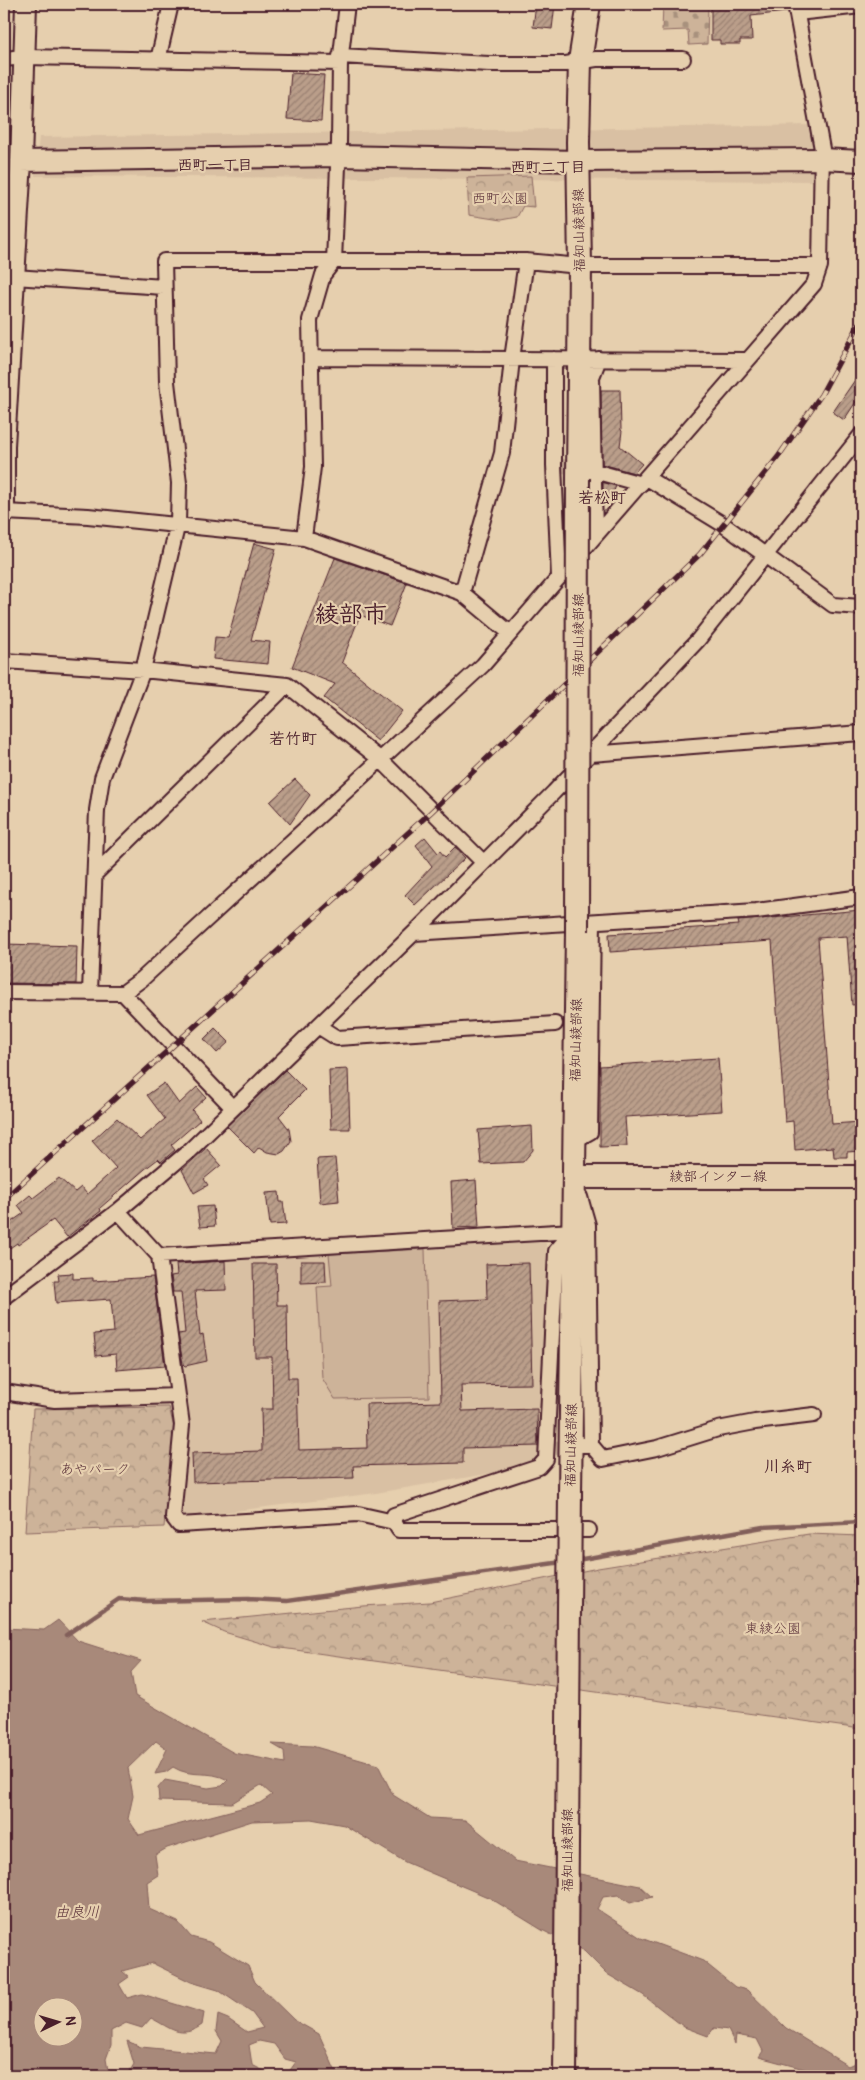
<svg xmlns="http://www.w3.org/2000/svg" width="865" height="2080" font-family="Pangolin,'Klee One',sans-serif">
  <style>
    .built { fill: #d9c0a3 }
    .forest { fill: url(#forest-crowns); stroke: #8c6962 }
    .cemetery { fill: url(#cemetery-stones); stroke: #8c6962 }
    .pitch { fill: #cdb399; stroke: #8c6962 }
    .water { fill: #a8897a; stroke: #825f5a; fill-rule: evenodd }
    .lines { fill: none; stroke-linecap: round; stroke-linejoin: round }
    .stream { stroke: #825f5a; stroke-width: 4.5 }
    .building { fill: url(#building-hatch); stroke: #4a1f2b }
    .street-tunnel { stroke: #c7ac94; stroke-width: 14; stroke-dasharray: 14 7; stroke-linecap: butt }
    .street-casing { stroke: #4a1f2b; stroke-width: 18 }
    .secondary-casing { stroke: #4a1f2b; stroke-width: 24 }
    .primary-casing { stroke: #4a1f2b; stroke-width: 26 }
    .street { stroke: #e6cfae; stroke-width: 14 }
    .secondary { stroke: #e6cfae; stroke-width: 20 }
    .primary { stroke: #e6cfae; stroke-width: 22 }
    .rail-casing { stroke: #4a1f2b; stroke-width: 5.5 }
    .rail { stroke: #e6cfae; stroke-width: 4; stroke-dasharray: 11; stroke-linecap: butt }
    .primary-bridge-casing { stroke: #4a1f2b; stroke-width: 26; stroke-linecap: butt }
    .primary-bridge { stroke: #e6cfae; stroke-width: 22 }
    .labels { text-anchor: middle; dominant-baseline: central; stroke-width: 4.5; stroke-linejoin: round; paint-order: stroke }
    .park-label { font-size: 14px; fill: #5e353c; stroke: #e6cfae }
    .street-label { font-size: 14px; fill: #4a1f2b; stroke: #e6cfae }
    .neighbourhood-label { font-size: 15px; font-weight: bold; fill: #4a1f2b; stroke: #e6cfae }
    .water-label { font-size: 15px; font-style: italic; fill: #5d343b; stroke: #e6cfae }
    .quarter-label { font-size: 16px; font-weight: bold; fill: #4a1f2b; stroke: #e6cfae }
    .town-label { font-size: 24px; font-weight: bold; fill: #4a1f2b; stroke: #e6cfae }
  </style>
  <defs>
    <pattern id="forest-crowns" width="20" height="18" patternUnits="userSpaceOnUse" patternTransform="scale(1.25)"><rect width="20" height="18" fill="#cdb399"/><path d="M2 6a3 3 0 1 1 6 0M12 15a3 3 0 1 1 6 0" fill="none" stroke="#a8917d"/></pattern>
    <pattern id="cemetery-stones" width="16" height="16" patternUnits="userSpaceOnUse" patternTransform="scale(1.25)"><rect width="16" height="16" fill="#cdb399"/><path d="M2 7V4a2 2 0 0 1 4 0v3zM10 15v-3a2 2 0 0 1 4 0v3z" fill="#a8917d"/></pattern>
    <pattern id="building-hatch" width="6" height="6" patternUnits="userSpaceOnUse" patternTransform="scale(1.25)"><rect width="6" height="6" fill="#ba9e8a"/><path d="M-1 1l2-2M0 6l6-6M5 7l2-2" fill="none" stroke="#998071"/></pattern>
  </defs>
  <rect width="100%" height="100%" fill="#e6cfae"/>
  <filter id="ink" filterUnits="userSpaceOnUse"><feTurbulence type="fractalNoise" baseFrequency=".02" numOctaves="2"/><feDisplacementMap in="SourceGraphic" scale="10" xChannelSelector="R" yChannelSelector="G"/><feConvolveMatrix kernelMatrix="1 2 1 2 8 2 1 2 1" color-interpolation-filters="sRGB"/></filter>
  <g filter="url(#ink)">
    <path class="built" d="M 814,125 L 816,181 L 35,176 L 39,137 Z
      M 536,1239 L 546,1243 L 545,1396 L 542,1449 L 533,1463 L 522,1468 L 376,1493 L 188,1517 L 181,1514 L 185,1413 L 189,1407 L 188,1396 L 182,1386 L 169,1265 L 175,1258 Z"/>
    <path class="forest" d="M 531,176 L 534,207 L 523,206 L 517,217 L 501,220 L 469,215 L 467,178 Z
      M 169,1407 L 174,1428 L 164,1527 L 25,1532 L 33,1409 Z
      M 809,1534 L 861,1536 L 861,1729 L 274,1647 L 224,1632 L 202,1622 L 363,1606 L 430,1602 L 598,1568 Z"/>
    <path class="cemetery" d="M 663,4 L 708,4 L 707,44 L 689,45 L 688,30 L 662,31 Z"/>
    <path class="pitch" d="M 425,1249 L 429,1397 L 335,1399 L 322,1378 L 317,1287 L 332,1286 L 329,1254 Z"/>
    <path class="water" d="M 58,1620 L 78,1641 L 141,1661 L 131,1672 L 135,1696 L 234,1753 L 285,1763 L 284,1751 L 272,1744 L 312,1746 L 378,1765 L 393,1795 L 430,1818 L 465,1820 L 515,1861 L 640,1886 L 652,1897 L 630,1903 L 618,1895 L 603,1897 L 597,1909 L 641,1938 L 703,1961 L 735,1987 L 747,1990 L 786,2028 L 848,2066 L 861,2060 L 861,2076 L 808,2076 L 808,2070 L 759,2057 L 763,2051 L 757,2039 L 736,2035 L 735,2044 L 728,2030 L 714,2028 L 708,2036 L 684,2027 L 643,1995 L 607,1974 L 584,1951 L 542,1930 L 490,1898 L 405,1862 L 344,1825 L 311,1819 L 252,1821 L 167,1848 L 155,1855 L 158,1875 L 147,1882 L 149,1909 L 178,1922 L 191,1937 L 209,1942 L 248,1966 L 255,1982 L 294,2020 L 319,2034 L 335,2070 L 412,2076 L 127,2076 L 134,2064 L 127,2041 L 141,2047 L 216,2054 L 222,2041 L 216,2031 L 218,2015 L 228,2019 L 247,2032 L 263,2028 L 252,2013 L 218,1990 L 191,1982 L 152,1963 L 122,1971 L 129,1977 L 119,1984 L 127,1998 L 142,1994 L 204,2013 L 202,2025 C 180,2040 171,2028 151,2018 L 142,2028 L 126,2023 L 111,2031 L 111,2045 L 106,2059 L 109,2076 L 4,2076 L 4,1628 L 44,1630 ZM 156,1741 L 167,1749 L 155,1774 L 166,1772 L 173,1767 C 192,1779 208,1769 228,1780 L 222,1786 L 208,1788 L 165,1780 L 158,1788 L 159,1801 L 232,1803 L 261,1785 L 272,1795 L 260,1803 L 139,1835 L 128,1819 L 133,1796 L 128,1768 ZM 42,2008 L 72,2008 L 72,2038 L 42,2038 ZM 259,2041 L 274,2044 L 285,2059 L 296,2062 L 288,2073 L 270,2074 L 252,2065 L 249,2045 Z"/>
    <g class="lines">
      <path class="stream" d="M 577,1560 L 763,1527 L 861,1522
        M 66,1635 L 119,1599 L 147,1601 L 248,1599 L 287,1601 L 562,1562"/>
    </g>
    <path class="building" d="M 536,4 L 555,4 L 552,29 L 533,27 Z
      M 711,4 L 786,4 L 786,12 L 751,16 L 752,40 L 740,40 L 740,44 L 720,44 L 720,40 L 711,40 Z
      M 291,73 L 324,75 L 321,121 L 287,119 Z
      M 861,371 L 861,394 L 844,420 L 833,412 Z
      M 601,390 L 620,390 L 621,430 L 622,431 L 620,446 L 642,464 L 634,473 L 602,464 Z
      M 603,482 L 616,486 L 610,500 L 603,499 Z
      M 254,543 L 276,549 L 251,640 L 270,642 L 268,664 L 213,659 L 215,637 L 228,638 Z
      M 335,558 L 407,583 L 390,626 L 360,615 L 342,662 L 402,711 L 378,741 L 324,698 L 335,684 L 292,667 Z
      M 295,779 L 310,795 L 290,824 L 270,802 Z
      M 425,837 L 438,853 L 440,851 L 445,857 L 455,847 L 465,858 L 415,905 L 405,895 L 432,866 L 416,845 Z
      M 861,910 L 861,1004 L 852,1005 L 847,936 L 818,938 L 832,1124 L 861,1122 L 861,1151 L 847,1152 L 847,1157 L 834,1157 L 833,1147 L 795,1150 L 793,1121 L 785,1122 L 772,941 L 610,952 L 609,934 L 739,925 L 738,921 Z
      M 4,944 L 77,946 L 76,984 L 4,983 Z
      M 215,1028 L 229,1042 L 217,1053 L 204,1039 Z
      M 718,1058 L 722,1111 L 625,1117 L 627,1146 L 600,1147 L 600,1066 Z
      M 348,1069 L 350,1129 L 331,1129 L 329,1070 Z
      M 285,1070 L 305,1090 L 279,1116 L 289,1129 L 291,1141 L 284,1151 L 279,1154 L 267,1152 L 259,1147 L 254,1153 L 227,1126 Z
      M 164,1083 L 179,1104 L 197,1087 L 206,1097 L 192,1110 L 200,1120 L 171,1145 L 175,1150 L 161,1162 L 158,1159 L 145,1169 L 100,1208 L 101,1211 L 67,1237 L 53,1220 L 18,1245 L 17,1243 L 4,1252 L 4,1227 L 24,1213 L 18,1205 L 30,1195 L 33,1198 L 59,1178 L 75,1192 L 81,1187 L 87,1194 L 116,1168 L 92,1141 L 117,1118 L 140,1140 L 165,1119 L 147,1095 Z
      M 532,1126 L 533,1150 L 523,1162 L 481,1164 L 478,1130 Z
      M 206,1148 L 221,1165 L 204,1179 L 208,1185 L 194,1193 L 182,1170 Z
      M 335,1158 L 339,1201 L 320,1203 L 317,1159 Z
      M 476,1180 L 479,1227 L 453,1228 L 451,1182 Z
      M 279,1192 L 280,1202 L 283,1202 L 286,1224 L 270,1225 L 266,1193 Z
      M 213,1206 L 215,1226 L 200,1227 L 197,1207 Z
      M 225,1261 L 226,1290 L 195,1291 L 200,1335 L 203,1334 L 207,1361 L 185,1366 L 183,1364 L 178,1334 L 185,1333 L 181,1292 L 173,1292 L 171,1276 L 177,1275 L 176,1264 Z
      M 301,1261 L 325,1261 L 326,1282 L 301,1283 Z
      M 529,1263 L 532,1384 L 461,1385 L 462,1411 L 537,1409 L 538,1446 L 463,1448 L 463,1463 L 353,1466 L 354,1478 L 193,1482 L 192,1453 L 262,1451 L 261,1409 L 273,1409 L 272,1357 L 255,1357 L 253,1264 L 276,1264 L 277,1305 L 287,1305 L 288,1378 L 297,1378 L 299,1450 L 367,1448 L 366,1404 L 441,1402 L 439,1301 L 487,1299 L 486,1264 Z
      M 73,1273 L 73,1279 L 93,1278 L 93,1281 L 153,1277 L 165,1366 L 117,1370 L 116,1354 L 96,1356 L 94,1334 L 114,1332 L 111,1299 L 56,1303 L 54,1281 L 59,1281 L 58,1274 Z"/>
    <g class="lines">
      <path class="street-tunnel" d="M 554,465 L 586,469
        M 555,1448 L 578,1445"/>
      <g class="street-casing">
        <path id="street" d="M 797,13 L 861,6
          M 340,56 L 489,64 L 566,64 L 596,59 L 683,59
          M 4,59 L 24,57 L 340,63
          M 158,60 L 171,4
          M 14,277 L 164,287
          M 312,358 L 746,360
          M 554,359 L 554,465 L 559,577
          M 594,471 L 641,484
          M 647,478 L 724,525 L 833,605 L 861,607
          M 4,512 L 88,516 L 304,538 L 462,593 L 510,633
          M 595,536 L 592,377 L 599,359
          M 304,538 L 313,467 L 310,320 L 323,275 L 334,261 L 339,142 L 340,63 L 347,4
          M 462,593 L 502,453 L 512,359 L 526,261
          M 4,661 L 143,670 L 287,685 L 381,760 L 483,862
          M 591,754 L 861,733
          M 95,874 L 287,685
          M 414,933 L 756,911 L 861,897
          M 4,992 L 123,993 L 142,979 L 483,665 L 814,284 L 820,266 L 822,149 L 795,4
          M 90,992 L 97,810 L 102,778 L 143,670 L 178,523 L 179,483 L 167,382 L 164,261 L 526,261 L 580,266 L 820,266
          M 123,993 L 233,1108
          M 318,1026 L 337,1038 L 555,1024
          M 574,1141 L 590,1132 L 593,922
          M 580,1197 L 588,1225 L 591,1445 L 581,1445
          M 118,1211 L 188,1152 L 414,933 L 554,792 L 698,640 L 861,435
          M 573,1231 L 556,1251 L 546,1459 L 539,1467 L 394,1515 L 394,1522 L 399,1530 L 589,1530
          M 159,1256 L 573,1231
          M 4,1297 L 118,1211 L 159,1256 L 182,1425 L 173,1517 L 179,1525 L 358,1514 L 394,1522
          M 4,1392 L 55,1400 L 177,1396
          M 591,1445 L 603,1459 L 657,1448 L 718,1429 L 755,1422 L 814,1415"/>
      </g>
      <g class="secondary-casing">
        <path id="secondary" d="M 21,161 L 338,156 L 579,161 L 822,159 L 861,161
          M 4,513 L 4,446 L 21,161 L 26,4"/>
      </g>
      <g class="primary-casing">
        <path id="primary" d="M 578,478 L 580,266 L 578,142 L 580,61 L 589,4
          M 574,1177 L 861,1177
          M 570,1493 L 577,931"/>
      </g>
      <use href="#street" class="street"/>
      <use href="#secondary" class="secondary"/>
      <use href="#primary" class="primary"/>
      <g class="rail-casing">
        <path id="rail" d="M 4,1199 L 431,812 L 700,554 L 778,457 L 821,395 L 861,321"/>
      </g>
      <use href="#rail" class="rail"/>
      <g class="primary-bridge-casing">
        <path id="primary-bridge" d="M 577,931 L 578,478
          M 565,2076 L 570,1493"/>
      </g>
      <use href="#primary-bridge" class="primary-bridge"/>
    </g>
  </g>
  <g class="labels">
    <g class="park-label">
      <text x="500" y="198">西町公園</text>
      <text x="95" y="1469">あやパーク</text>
      <text x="773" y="1628">東綾公園</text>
    </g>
    <g class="street-label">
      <text transform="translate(579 230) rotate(-91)">福知山綾部線</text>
      <text transform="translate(578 635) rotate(-90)">福知山綾部線</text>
      <text transform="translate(576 1040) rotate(-89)">福知山綾部線</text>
      <text x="718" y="1176">綾部インター線</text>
      <text transform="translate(571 1445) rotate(-89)">福知山綾部線</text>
      <text transform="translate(567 1850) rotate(-90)">福知山綾部線</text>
    </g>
    <g class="neighbourhood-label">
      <text x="215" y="165">西町一丁目</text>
      <text x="548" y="167">西町二丁目</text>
    </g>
    <g class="water-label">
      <text x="77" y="1912">由良川</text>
    </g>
    <g class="quarter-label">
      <text x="602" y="498">若松町</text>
      <text x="293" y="739">若竹町</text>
      <text x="788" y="1467">川糸町</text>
    </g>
    <g class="town-label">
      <text x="351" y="614">綾部市</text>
    </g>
  </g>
  <rect width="865" height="2080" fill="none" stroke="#e6cfae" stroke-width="20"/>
  <rect x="10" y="10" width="845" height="2060" fill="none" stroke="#4a1f2b" stroke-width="2" filter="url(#ink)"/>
  <g transform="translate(58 2022) rotate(85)"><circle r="24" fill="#e6cfae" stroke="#a8897a"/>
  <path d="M0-4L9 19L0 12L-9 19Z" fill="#4a1f2b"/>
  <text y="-8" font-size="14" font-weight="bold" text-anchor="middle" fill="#4a1f2b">N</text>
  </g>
</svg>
